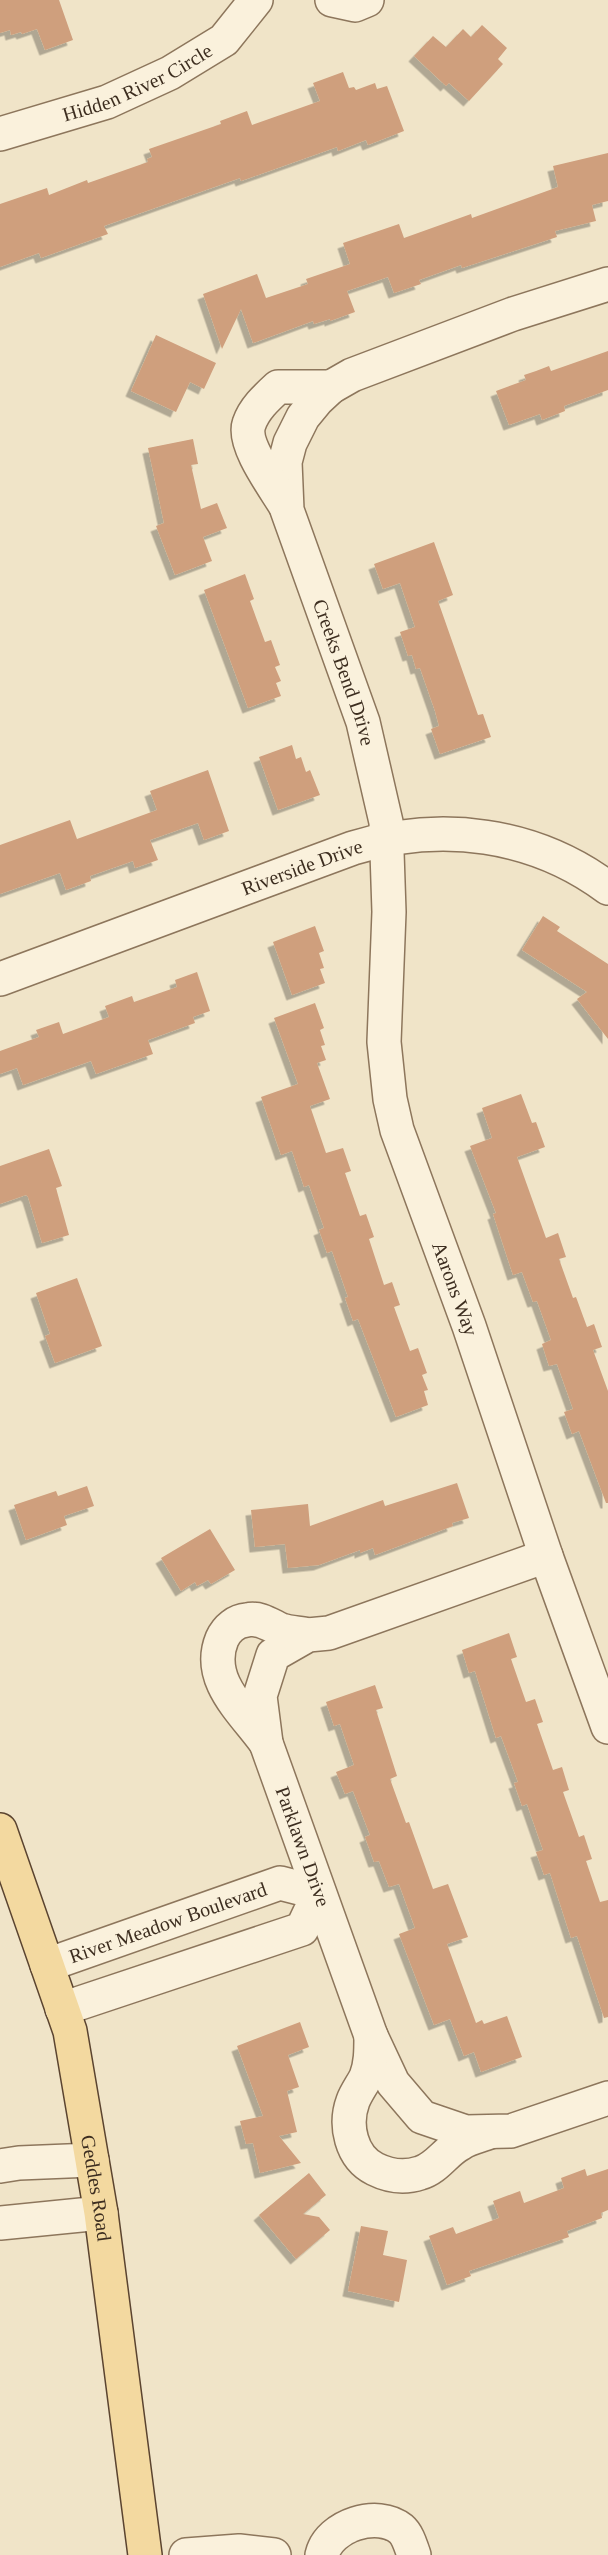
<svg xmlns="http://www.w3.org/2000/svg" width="608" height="2555" font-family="Georgia,serif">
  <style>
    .building { fill: #cf9f7d; filter: url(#shadow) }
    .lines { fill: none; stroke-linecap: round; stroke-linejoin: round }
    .minor-casing { stroke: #8d765c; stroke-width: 36 }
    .major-casing { stroke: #5b4430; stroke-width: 36 }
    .minor { stroke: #faf1dc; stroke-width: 33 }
    .major { stroke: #f3d9a0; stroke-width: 33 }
    .labels { text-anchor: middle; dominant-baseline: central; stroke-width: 6; stroke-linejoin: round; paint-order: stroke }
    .street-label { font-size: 20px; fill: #3d2e20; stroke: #f7eed8 }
  </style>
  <defs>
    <filter id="shadow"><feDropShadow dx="-5.5" dy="5.5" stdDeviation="0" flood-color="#0004"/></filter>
  </defs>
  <rect width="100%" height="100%" fill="#f0e4c8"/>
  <path class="building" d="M 0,0 L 59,0 L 73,40 L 45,50 L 37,29 L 22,34 L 21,32 L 11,35 L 10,30 L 0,33 Z
    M 482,25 L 507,48 L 498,59 L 503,64 L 469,101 L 449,83 L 446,86 L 414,56 L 433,36 L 446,47 L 463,29 L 471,37 Z
    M 343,72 L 349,88 L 354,87 L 356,90 L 375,83 L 377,89 L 387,86 L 404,131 L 368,145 L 366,140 L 338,151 L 337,147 L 241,181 L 240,178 L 104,226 L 108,234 L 41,258 L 39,253 L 0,267 L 0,204 L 47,188 L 49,195 L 87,180 L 88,183 L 148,162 L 147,159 L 152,157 L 149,149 L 221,124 L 220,121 L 247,111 L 252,125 L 320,101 L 313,83 Z
    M 608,153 L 608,201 L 592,205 L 596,221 L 555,231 L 557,237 L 462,268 L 461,265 L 419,280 L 421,284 L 394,293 L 388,277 L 347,291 L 355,312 L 330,321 L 330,319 L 314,324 L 313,321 L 253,343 L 241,309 L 222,349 L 203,294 L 257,274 L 266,298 L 308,284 L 306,279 L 350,264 L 343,243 L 399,224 L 404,238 L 471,214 L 472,218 L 558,187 L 553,166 Z
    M 156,335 L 216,363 L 204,389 L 190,382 L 176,412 L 131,391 Z
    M 608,351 L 608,390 L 564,406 L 565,411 L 542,420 L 540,414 L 509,425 L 496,391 L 526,380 L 524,375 L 536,371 L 549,366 L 551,371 Z
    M 193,439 L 198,464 L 191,465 L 201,509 L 217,503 L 227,528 L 203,537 L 212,561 L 175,575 L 156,526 L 164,523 L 148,448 Z
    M 434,542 L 453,595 L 438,601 L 478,715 L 483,714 L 491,737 L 440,754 L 431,729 L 439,726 L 435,711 L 420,668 L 416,669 L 412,655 L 408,656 L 400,632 L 415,627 L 400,583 L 383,589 L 374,564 Z
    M 245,574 L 254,599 L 250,601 L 265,642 L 271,640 L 280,665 L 275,667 L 281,681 L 276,683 L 281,696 L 248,708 L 204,590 Z
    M 292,745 L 296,759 L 301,757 L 306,772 L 310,770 L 320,795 L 278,810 L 259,757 Z
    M 208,770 L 229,831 L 204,840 L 198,823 L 150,840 L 158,860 L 135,868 L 133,861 L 90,876 L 91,881 L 66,890 L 60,873 L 0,894 L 0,845 L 70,820 L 77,839 L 157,810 L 150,791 Z
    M 543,916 L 560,927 L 557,931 L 608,964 L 608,1039 L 577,999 L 587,992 L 522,950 Z
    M 315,926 L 324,951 L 319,953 L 324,968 L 320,969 L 325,983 L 292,995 L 273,942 Z
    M 197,972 L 210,1011 L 193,1017 L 195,1023 L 148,1040 L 153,1054 L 96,1074 L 91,1061 L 23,1085 L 17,1068 L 0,1074 L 0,1051 L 39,1037 L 36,1030 L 59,1022 L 63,1034 L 109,1017 L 105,1006 L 132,996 L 134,1002 L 177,987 L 175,980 Z
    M 315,1003 L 324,1028 L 320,1030 L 325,1045 L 321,1046 L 326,1060 L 317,1063 L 330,1099 L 310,1106 L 326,1153 L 343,1148 L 351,1171 L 345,1173 L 360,1216 L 366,1214 L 374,1237 L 369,1239 L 384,1285 L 392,1282 L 400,1305 L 394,1307 L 410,1351 L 418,1348 L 427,1373 L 422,1375 L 428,1390 L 424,1391 L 428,1405 L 396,1417 L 358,1319 L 353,1321 L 345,1298 L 348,1297 L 332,1251 L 327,1253 L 319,1230 L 324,1228 L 309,1185 L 304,1187 L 292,1151 L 281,1155 L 261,1097 L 298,1084 L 274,1018 Z
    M 521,1094 L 532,1123 L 536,1122 L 545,1147 L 517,1157 L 546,1238 L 558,1233 L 566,1257 L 559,1259 L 573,1298 L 576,1297 L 587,1327 L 594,1324 L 602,1347 L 593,1350 L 608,1391 L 608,1503 L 606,1503 L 579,1431 L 572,1434 L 564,1412 L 573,1409 L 557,1364 L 549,1366 L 542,1344 L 551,1340 L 537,1301 L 533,1302 L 522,1272 L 513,1275 L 493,1214 L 496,1213 L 470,1146 L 492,1138 L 482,1108 Z
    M 49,1149 L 62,1186 L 56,1188 L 69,1235 L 42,1243 L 28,1197 L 26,1195 L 0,1204 L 0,1166 Z
    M 77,1278 L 102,1346 L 55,1363 L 45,1336 L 50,1334 L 36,1293 Z
    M 457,1483 L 469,1518 L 452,1523 L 453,1526 L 375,1555 L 373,1548 L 360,1553 L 360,1550 L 319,1565 L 288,1568 L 285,1544 L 255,1547 L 251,1510 L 308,1504 L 310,1526 L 383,1500 L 385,1506 Z
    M 87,1486 L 94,1506 L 64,1516 L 67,1525 L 26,1540 L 14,1505 L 56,1491 L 58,1496 Z
    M 210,1529 L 235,1570 L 211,1584 L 208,1580 L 197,1586 L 195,1582 L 181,1591 L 161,1558 Z
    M 509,1633 L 517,1657 L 511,1659 L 526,1702 L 535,1699 L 543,1722 L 537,1724 L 553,1770 L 562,1767 L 569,1790 L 563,1792 L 579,1837 L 584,1835 L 592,1859 L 586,1861 L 600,1902 L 608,1900 L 608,2017 L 604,2018 L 577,1936 L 571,1938 L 550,1873 L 544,1875 L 536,1852 L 543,1850 L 527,1804 L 522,1806 L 514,1783 L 518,1782 L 501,1736 L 496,1738 L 475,1671 L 469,1673 L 462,1650 Z
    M 375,1685 L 383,1708 L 376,1710 L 397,1776 L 390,1779 L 406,1823 L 409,1822 L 433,1889 L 448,1884 L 468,1937 L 447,1944 L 476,2023 L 482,2020 L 484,2024 L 507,2016 L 522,2057 L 481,2072 L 474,2052 L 464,2056 L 450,2019 L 434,2025 L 399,1934 L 415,1928 L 399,1884 L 389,1887 L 379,1861 L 374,1862 L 365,1837 L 370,1835 L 353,1791 L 345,1794 L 336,1772 L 354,1765 L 340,1724 L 334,1726 L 326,1702 Z
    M 300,2022 L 309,2047 L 288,2055 L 299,2087 L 287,2091 L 297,2132 L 279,2136 L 301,2163 L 260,2173 L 253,2143 L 246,2144 L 240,2121 L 263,2116 L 237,2046 Z
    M 585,2169 L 587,2176 L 608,2169 L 608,2210 L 601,2213 L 602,2218 L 567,2231 L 569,2237 L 469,2271 L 471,2276 L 447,2285 L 429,2236 L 453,2227 L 456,2234 L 499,2218 L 493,2201 L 520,2191 L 524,2203 L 564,2188 L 561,2178 Z
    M 309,2173 L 326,2195 L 303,2214 L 319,2217 L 330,2230 L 296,2259 L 259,2215 Z
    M 361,2226 L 388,2231 L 383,2255 L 407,2260 L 399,2302 L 348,2291 Z"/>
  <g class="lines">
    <g class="minor-casing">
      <g id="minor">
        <path d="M 332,0 L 355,5 L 367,0"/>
        <path id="s1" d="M 0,134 L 107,102 L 170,73 L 224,40 L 256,0"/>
        <path id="s2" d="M 608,284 L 513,314 L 352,375 L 331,387 L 317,400 L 303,417 L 290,443 L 285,462 L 287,510 L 363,722 L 386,822 L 389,912 L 384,1042 L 390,1099 L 397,1130 L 469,1326 L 546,1556 L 608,1727"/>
        <path d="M 285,505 C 275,488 242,444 249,424 C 254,409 266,398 278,387 L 331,387"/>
        <path id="s3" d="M 0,979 L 353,848 C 441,821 534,833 608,888"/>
        <path id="s4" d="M 546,1556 L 329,1633 L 308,1635 L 273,1655 L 260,1696 L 266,1743 L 371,2036 L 393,2083 L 422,2117 L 466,2132 L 511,2131 L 608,2098"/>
        <path d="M 266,1743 C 244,1712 205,1680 222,1639 C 227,1628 236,1621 247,1620 C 260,1617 270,1625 281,1630 C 290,1633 300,1633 308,1635"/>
        <path id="s5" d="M 47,1965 L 280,1883 L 319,1893 L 302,1929 L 62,2009"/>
        <path d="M 371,2036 C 371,2051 371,2064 366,2077 C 362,2085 356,2093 353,2101 C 344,2125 351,2157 375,2169 C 389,2176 405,2178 420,2173 C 437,2168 445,2152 460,2144 C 468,2138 480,2136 490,2132"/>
        <path d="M 0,2166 L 19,2163 L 92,2160"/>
        <path d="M 0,2223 L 101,2213"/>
        <path d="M 186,2555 L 239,2551 L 274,2555"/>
        <path d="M 322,2555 C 329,2525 378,2510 401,2529 C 408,2535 411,2547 414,2555"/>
      </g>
    </g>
    <g class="major-casing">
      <g id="major">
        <path id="s6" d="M 0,1830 L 70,2031 L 101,2213 L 145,2555"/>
      </g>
    </g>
    <use href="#minor" class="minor"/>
    <use href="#major" class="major"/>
  </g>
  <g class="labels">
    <g class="street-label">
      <text stroke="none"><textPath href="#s1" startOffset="147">Hidden River Circle</textPath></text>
      <text stroke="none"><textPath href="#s2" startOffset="606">Creeks Bend Drive</textPath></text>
      <text stroke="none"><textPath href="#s3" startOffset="322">Riverside Drive</textPath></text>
      <text stroke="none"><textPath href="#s2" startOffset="1240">Aarons Way</textPath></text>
      <text stroke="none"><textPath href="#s4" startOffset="492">Parklawn Drive</textPath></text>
      <text stroke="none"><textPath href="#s5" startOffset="128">River Meadow Boulevard</textPath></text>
      <text stroke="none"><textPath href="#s6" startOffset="372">Geddes Road</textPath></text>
    </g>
  </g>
</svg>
